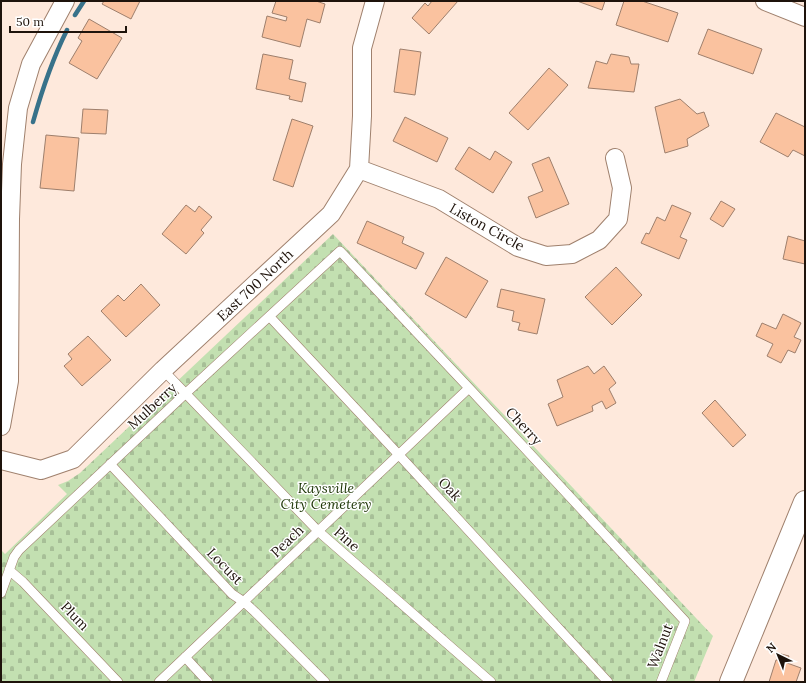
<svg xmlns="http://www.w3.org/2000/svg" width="806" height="683" font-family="Lora,serif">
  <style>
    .cemetery { fill: url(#cemetery-stones) }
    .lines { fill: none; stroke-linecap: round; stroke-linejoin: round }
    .stream { stroke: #38728a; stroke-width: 4.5 }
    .building { fill: #fac29f; stroke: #9e7f6c }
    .lane-casing { stroke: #9f806d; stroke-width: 10 }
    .street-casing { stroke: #9f806d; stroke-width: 20 }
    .secondary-casing { stroke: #9f806d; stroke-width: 24 }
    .lane { stroke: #fff; stroke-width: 9 }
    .street { stroke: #fff; stroke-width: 18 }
    .secondary { stroke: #fff; stroke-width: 22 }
    .labels { text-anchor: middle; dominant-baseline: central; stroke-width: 3; stroke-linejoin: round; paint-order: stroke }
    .street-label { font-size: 14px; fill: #1e130b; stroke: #fff }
    .park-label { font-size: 14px; font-style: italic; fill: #1b3403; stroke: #fff }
  </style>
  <defs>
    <pattern id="cemetery-stones" width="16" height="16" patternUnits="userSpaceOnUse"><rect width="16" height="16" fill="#c3e0b1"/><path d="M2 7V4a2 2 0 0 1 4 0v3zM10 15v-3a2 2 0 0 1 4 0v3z" fill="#a7bf97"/></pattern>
  </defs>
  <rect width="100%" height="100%" fill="#fee9dc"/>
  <path class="cemetery" d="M 333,234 L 713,636 L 694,682 L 1,682 L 1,550 L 5,554 L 67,494 L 58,485 L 68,481 L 80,473 Z"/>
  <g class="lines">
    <path class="stream" d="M 75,15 L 84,1
      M 33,122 C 42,90 52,60 67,30"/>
  </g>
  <path class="building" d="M 104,1 L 140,1 L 131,19 L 102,4 Z
    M 276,1 L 316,1 L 325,4 L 320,23 L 307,19 L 300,47 L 262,37 L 267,16 L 286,21 L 287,17 L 272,13 Z
    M 432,1 L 458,1 L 429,34 L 412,18 L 425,3 L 428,6 Z
    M 577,1 L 605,1 L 602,10 Z
    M 624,1 L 642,1 L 678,13 L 668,42 L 616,25 Z
    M 89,19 L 122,38 L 97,79 L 69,63 L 82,41 L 78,38 Z
    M 708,29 L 762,49 L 753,74 L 698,54 Z
    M 400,49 L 421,52 L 415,95 L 394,92 Z
    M 263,54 L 293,60 L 289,79 L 306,83 L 302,102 L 289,99 L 290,96 L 256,89 Z
    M 611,54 L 629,57 L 631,64 L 639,64 L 634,92 L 588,88 L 596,61 L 607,64 Z
    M 549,68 L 568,85 L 528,130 L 509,113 Z
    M 680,99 L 697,114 L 704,112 L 709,126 L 687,139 L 688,146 L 665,153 L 655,107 Z
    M 83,109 L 108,110 L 106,134 L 81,133 Z
    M 776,113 L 805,127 L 805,156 L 793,150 L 788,157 L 760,142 Z
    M 405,117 L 448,138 L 437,162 L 393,141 Z
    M 292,119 L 313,126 L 293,187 L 273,180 Z
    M 46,135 L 79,138 L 74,191 L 40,188 Z
    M 469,147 L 490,160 L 495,151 L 512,162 L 493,193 L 455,169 Z
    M 549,157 L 569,204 L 536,218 L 528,197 L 543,191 L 532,164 Z
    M 721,201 L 735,209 L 723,227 L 710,219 Z
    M 186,205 L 195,212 L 199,206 L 212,217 L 201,230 L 204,233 L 186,254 L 162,234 Z
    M 672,205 L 691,213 L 680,237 L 687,240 L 679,259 L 641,243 L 646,233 L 649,234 L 657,217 L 665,221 Z
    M 367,221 L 404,237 L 402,243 L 424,253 L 416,269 L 357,243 Z
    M 788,236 L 805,241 L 805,264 L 783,259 Z
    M 446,257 L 488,281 L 466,318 L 425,294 Z
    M 616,267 L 642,295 L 612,325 L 585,297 Z
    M 141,284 L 160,305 L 126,337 L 101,311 L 118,295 L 124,301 Z
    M 501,289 L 545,299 L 537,334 L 518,330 L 520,323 L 512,321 L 514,311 L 497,307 Z
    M 783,314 L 801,323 L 794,337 L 801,340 L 795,353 L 788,350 L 781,363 L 767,356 L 773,344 L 756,336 L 762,323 L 776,329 Z
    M 88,336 L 111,360 L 82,386 L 64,366 L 72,359 L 68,354 Z
    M 588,366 L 594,374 L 604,366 L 616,383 L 609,389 L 616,403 L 606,409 L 602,401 L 592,406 L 593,411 L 557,426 L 548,404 L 563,397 L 557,380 Z
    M 715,400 L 746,435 L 733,447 L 702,413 Z
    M 781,654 L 789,656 L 787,663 L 801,668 L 796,682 L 769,682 L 776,660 L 779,660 Z"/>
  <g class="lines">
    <g class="lane-casing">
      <path id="lane" d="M 270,317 L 399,455 L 608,682
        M 163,370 L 318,531 L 491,682
        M 110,464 L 232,594 L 244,602 L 255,612 L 325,682
        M 9,570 L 23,582 L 118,682
        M 1,593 L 14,557 L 19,550 L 185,394 L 340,251 L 469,388 L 685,621 L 661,682
        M 185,657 L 208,682
        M 159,682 L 469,388"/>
    </g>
    <g class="street-casing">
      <path id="street" d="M 765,1 L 805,17
        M 359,169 L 439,199 L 518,247 L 546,256 L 572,254 L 599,240 L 618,219 L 622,188 L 615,158
        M 1,426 L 9,381 L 10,219 L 12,164 L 18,108 L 31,64 L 65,1
        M 1,460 L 41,470 L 73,459 L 163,370 L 331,214 L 359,169 L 362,116 L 362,48 L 375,1"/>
    </g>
    <g class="secondary-casing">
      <path id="secondary" d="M 731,682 L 805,502"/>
    </g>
    <use href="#lane" class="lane"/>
    <use href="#street" class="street"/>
    <use href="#secondary" class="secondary"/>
  </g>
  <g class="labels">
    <g class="street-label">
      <text transform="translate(487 227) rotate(29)">Liston Circle</text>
      <text transform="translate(255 285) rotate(-43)">East 700 North</text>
      <text transform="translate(152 406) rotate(-43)">Mulberry</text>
      <text transform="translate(524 426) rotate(47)">Cherry</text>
      <text transform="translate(450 489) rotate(47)">Oak</text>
      <text transform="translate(347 539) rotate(41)">Pine</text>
      <text transform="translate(287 541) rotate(-44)">Peach</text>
      <text transform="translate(225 566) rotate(46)">Locust</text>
      <text transform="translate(75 616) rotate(46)">Plum</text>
      <text transform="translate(660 646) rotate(-69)">Walnut</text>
    </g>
    <g class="park-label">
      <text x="326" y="488">Kaysville<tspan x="326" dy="16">City Cemetery</tspan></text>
    </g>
  </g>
  <rect width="806" height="683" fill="none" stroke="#1e130b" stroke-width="4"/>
  <g transform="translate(778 655) rotate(317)" stroke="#ffffff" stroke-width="3" paint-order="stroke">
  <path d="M0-3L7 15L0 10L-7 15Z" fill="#1e130b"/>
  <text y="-6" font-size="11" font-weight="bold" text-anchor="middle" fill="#1e130b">N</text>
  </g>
  <path d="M10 26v6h116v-6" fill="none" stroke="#1e130b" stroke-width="2"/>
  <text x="16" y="26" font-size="12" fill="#1e130b" stroke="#ffffff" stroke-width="3" paint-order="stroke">50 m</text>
</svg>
